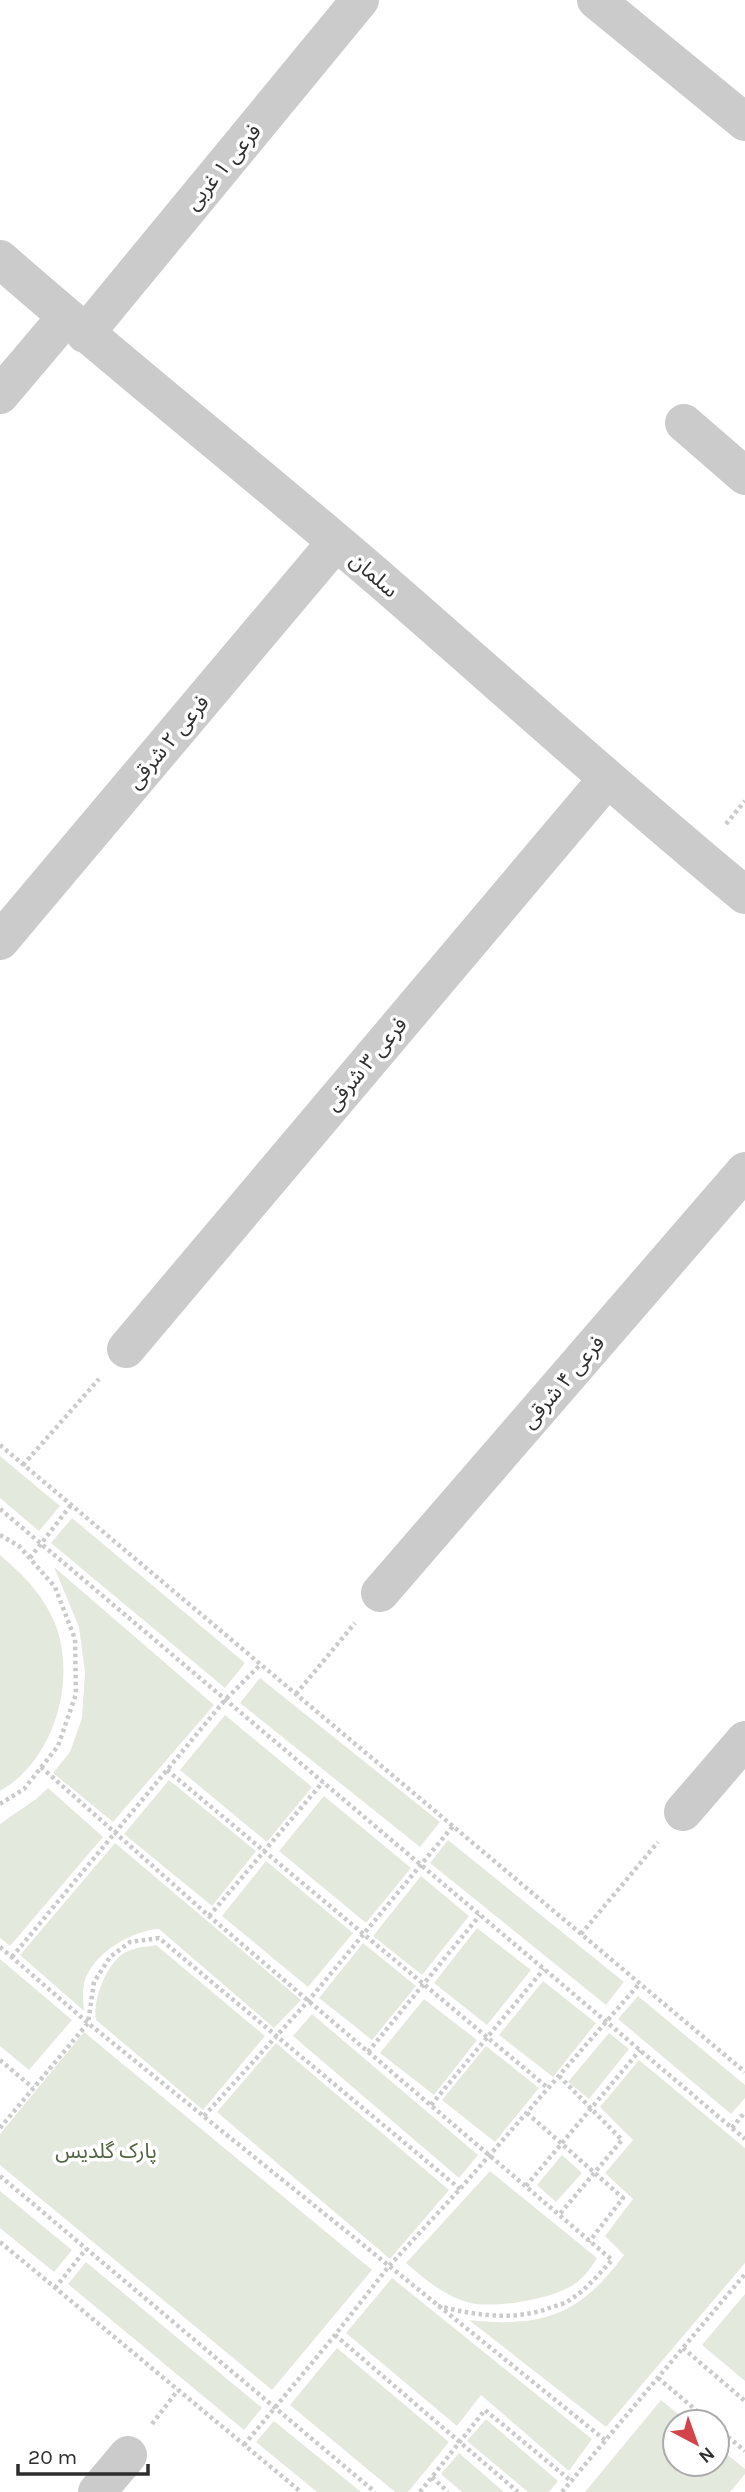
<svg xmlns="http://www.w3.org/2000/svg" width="745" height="2492" font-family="Karla,'Noto Sans Arabic',sans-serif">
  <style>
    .green { fill: #e3eadd }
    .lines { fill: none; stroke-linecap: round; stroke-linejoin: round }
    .path { stroke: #cbcbcb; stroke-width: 4.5; stroke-dasharray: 3.5 3.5; stroke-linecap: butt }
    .minor { stroke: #cbcbcb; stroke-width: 38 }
    .labels { text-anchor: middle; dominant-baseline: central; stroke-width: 7; stroke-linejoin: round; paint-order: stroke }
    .street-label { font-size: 21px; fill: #2e2e2e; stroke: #fff }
    .park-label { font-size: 21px; fill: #506540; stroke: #fff }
  </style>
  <rect width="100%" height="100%" fill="#fff"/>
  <path class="green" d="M 0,1456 L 60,1506 L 39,1531 L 0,1498 Z
    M 72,1518 L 245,1663 L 225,1688 L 51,1543 Z
    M 0,1555 C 23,1575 41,1592 54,1621 C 78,1678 55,1760 0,1791 Z
    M 54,1567 L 214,1705 L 113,1822 L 53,1773 L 70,1752 L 82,1718 L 85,1673 L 79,1627 Z
    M 260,1678 L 440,1822 L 420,1847 L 240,1703 Z
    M 225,1715 L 312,1787 L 267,1842 L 180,1770 Z
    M 169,1780 L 256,1851 L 212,1906 L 124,1834 Z
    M 48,1788 L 103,1837 L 10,1946 L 0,1938 L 0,1824 L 36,1799 Z
    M 324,1796 L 411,1868 L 366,1923 L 279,1851 Z
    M 448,1840 L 624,1982 L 606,2005 L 430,1863 Z
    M 115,1843 L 301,2000 L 274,2028 L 159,1929 C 131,1931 98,1951 86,1977 C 82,1987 83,2001 84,2011 L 20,1955 Z
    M 266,1861 L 353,1933 L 308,1987 L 222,1916 Z
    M 421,1876 L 469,1916 L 422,1975 L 373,1936 Z
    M 477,1928 L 531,1970 L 487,2025 L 434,1983 Z
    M 363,1943 L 416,1986 L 372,2040 L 319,1998 Z
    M 156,1945 L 265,2036 L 203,2110 L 96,2020 C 92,2000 108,1959 128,1951 C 136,1947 147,1947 156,1945 Z
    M 0,1959 L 72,2020 L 29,2070 L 0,2046 Z
    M 543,1981 L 596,2023 L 553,2077 L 499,2035 Z
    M 638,1996 L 745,2085 L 745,2098 L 731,2114 L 618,2019 Z
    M 424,1999 L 477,2040 L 434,2095 L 380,2053 Z
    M 312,2014 L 478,2155 L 459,2178 L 293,2036 Z
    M 84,2032 L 372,2270 L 272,2390 L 0,2165 L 0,2134 Z
    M 609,2033 L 629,2049 L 589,2099 L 568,2082 Z
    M 276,2043 L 449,2190 L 390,2259 L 217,2112 Z
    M 486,2046 L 539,2088 L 495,2142 L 442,2100 Z
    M 639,2060 L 745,2148 L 745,2263 L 606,2427 L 469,2320 C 542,2328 580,2315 624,2255 L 605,2236 L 633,2199 L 605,2173 L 633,2140 L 600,2107 Z
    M 562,2155 L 582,2173 L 556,2202 L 537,2185 Z
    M 490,2171 L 597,2258 C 591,2268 585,2276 576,2283 C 555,2299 502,2307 476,2304 C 450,2300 425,2280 406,2263 Z
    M 0,2191 L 72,2250 L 54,2272 L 0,2228 Z
    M 86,2262 L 262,2408 L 244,2430 L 68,2284 Z
    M 392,2278 L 592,2439 L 569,2471 L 481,2395 L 457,2426 L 346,2333 Z
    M 745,2294 L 745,2381 L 702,2345 Z
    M 337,2348 L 449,2442 L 408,2492 L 395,2492 L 290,2405 Z
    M 661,2400 L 688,2422 L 675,2422 L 675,2464 L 717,2464 L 717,2446 L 745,2469 L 745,2474 L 730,2492 L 585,2492 Z
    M 486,2419 L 558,2481 L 549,2492 L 528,2492 L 467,2441 Z
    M 274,2421 L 361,2492 L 317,2492 L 256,2442 Z
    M 459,2453 L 504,2492 L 462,2492 L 441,2474 Z"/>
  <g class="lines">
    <path class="path" d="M 726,824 L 745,801
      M 0,1445 L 745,2072
      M 23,1465 L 99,1379
      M 0,1509 L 745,2139
      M 0,1535 L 19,1546 L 55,1587 L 75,1639 L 76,1694 L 58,1746 L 24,1789 L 0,1804
      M 30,1558 L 71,1505
      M 296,1694 L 355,1623
      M 41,1767 L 209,1916 L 612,2260 C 599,2274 585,2291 568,2301 C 562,2305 553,2306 547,2309 C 510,2321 475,2315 438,2306
      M 167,1770 L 548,2088
      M 209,1916 L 323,1782
      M 581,1934 L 658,1842
      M 0,1947 L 88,2023 L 605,2440
      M 12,1957 L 225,1700 L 260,1665
      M 368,2052 L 480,1915
      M 0,2060 L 33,2088
      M 559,2076 L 622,2140 L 559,2215
      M 431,2105 L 544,1969
      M 527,2113 L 623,2198 L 589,2242
      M 204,2116 L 309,2000 L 453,1826
      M 0,2128 L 88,2023 L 94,1982 L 110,1957 L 130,1942 L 159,1938 L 460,2189
      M 732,2128 L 745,2112
      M 0,2176 L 375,2492
      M 526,2186 L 640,2050
      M 0,2242 L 301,2492
      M 55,2288 L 86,2249
      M 335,2335 L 518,2492
      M 683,2348 L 745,2401
      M 658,2378 L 710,2422
      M 152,2424 L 178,2390
      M 717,2428 L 745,2451
      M 244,2445 L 335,2335 L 389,2266 L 460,2189 L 640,1983
      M 432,2477 L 448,2492
      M 420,2492 L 485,2410 L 571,2481
      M 562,2492 L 745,2274"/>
    <path class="minor" d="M 596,0 L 745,122
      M 0,259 C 125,369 255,471 381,580 C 502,685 621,793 745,895
      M 85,334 L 360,0
      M 0,395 L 66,317
      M 684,423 L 745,476
      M 0,941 L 336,542
      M 126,1349 L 607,779
      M 380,1593 L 745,1171
      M 683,1812 L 745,1740
      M 97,2492 L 128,2455"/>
  </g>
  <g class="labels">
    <g class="street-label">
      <text transform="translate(223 167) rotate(-50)">فرعی ۱ غربی</text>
      <text transform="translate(374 575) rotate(41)">سلمان</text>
      <text transform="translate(168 742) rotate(-50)">فرعی ۲ شرقی</text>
      <text transform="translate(366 1064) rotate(-50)">فرعی ۳ شرقی</text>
      <text transform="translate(563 1382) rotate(-49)">فرعی ۴ شرقی</text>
    </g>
    <g class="park-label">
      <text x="106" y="2151">پارک گلدیس</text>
    </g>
  </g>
  <g transform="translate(696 2443) rotate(139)"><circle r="33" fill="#ffffff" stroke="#ababab" stroke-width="2"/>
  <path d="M0-5L12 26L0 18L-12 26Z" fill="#d2434a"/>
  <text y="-10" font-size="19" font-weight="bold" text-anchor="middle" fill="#2e2e2e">N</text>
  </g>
  <path d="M18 2464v10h130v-10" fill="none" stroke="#2e2e2e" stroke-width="3.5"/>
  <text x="28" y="2464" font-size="21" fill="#2e2e2e" stroke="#ffffff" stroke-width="5" paint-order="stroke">20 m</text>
</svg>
